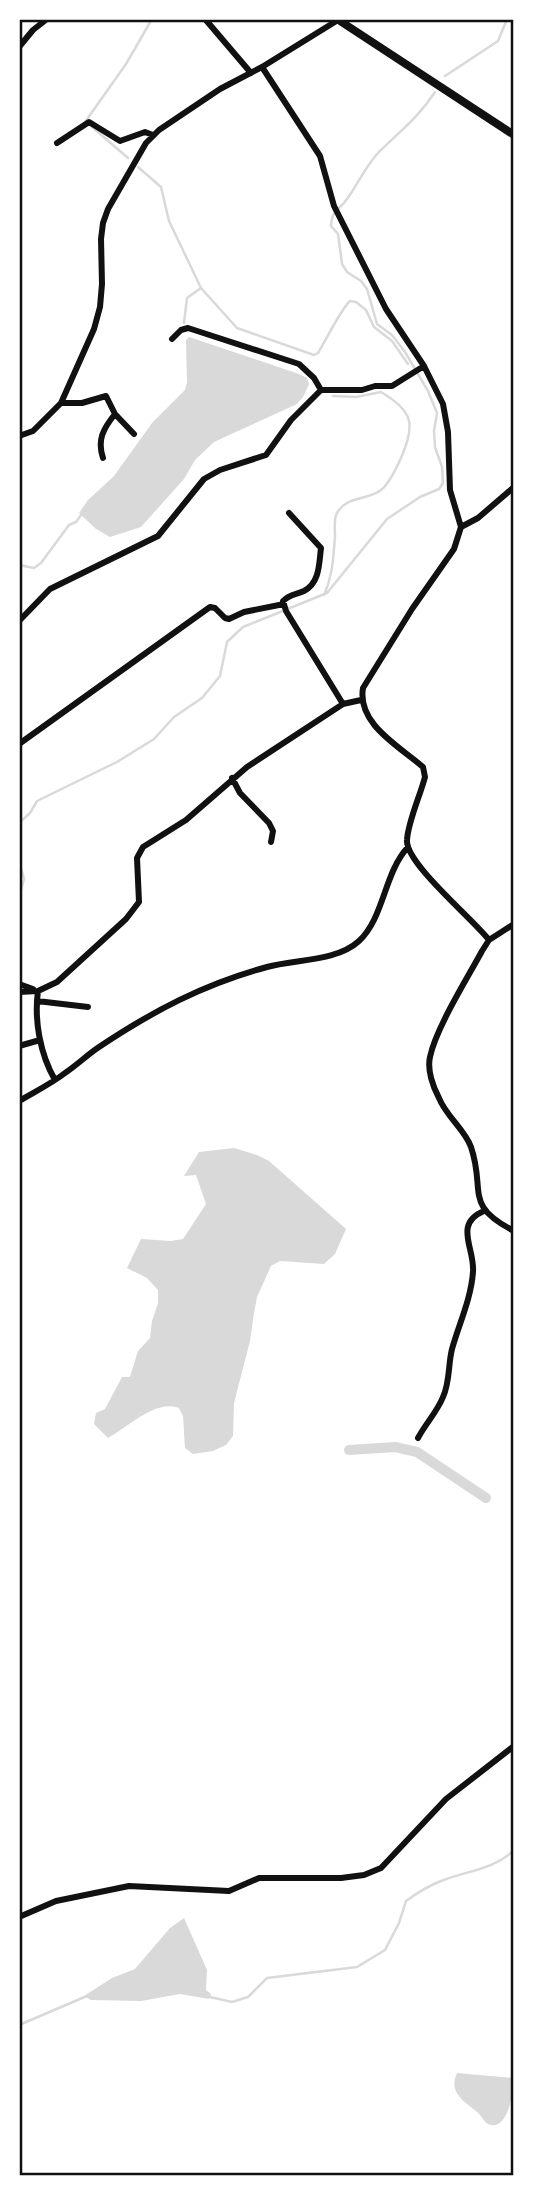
<svg xmlns="http://www.w3.org/2000/svg" width="533" height="2195" font-family="'Libre Baskerville',serif">
  <style>
    .water { fill: #d9d9d9 }
    .lines { fill: none; stroke-linecap: round; stroke-linejoin: round }
    .stream { stroke: #d9d9d9; stroke-width: 2.5 }
    .canal { stroke: #d9d9d9; stroke-width: 10 }
    .minor { stroke: #111; stroke-width: 6 }
    .secondary { stroke: #111; stroke-width: 8 }
    .neatline { fill: none; stroke: #111; stroke-width: 2.5 }
  </style>
  <rect width="100%" height="100%" fill="#fff"/>
  <path class="water" d="M 189,337 L 299,374 L 307,378 L 309,384 L 303,397 L 297,404 L 214,442 L 195,460 L 184,479 L 141,527 L 110,537 L 96,529 L 79,513 L 88,500 L 114,476 L 152,423 L 185,390 L 187,382 L 186,340 Z
    M 234,1148 L 257,1155 L 269,1161 L 346,1229 L 335,1254 L 324,1264 L 280,1261 L 271,1266 L 257,1297 L 254,1313 L 250,1341 L 234,1403 L 233,1436 L 226,1445 L 213,1451 L 193,1454 L 185,1448 L 183,1416 L 179,1408 C 156,1399 128,1427 108,1438 L 94,1424 L 96,1413 L 105,1409 L 122,1377 L 130,1377 L 138,1351 L 150,1338 L 152,1321 L 158,1303 L 158,1290 L 147,1278 L 127,1268 L 141,1239 L 171,1241 L 183,1239 L 206,1204 L 196,1175 L 184,1176 L 199,1152 Z
    M 184,1918 L 207,1970 L 206,1990 L 211,1994 L 209,1999 L 180,1994 L 141,2001 L 91,2000 L 84,1996 L 112,1978 L 135,1969 L 170,1928 Z
    M 457,2073 L 514,2078 C 514,2090 508,2133 488,2124 C 484,2122 481,2115 477,2112 C 464,2101 448,2093 457,2073 Z"/>
  <g class="lines">
    <path class="stream" d="M 445,76 L 498,41 L 507,19
      M 85,122 L 126,64 L 152,19
      M 91,126 L 128,158
      M 138,167 L 161,187 L 169,221 L 201,288 L 237,328 L 314,355 L 318,353 C 326,340 341,309 350,301 L 356,302 L 366,310 L 374,327 L 392,341 L 408,364
      M 184,323 L 187,298 L 201,288
      M 19,565 L 34,568 L 41,563 L 69,525 L 76,522 L 81,515
      M 324,595 C 333,575 333,558 335,537 C 335,531 334,521 336,515 C 345,495 367,501 381,490 C 390,483 396,468 401,458 C 416,424 413,411 381,392 L 356,397 L 333,396
      M 19,823 L 30,813 L 37,801 L 117,762 L 154,739 L 174,717 L 202,698 L 220,676 L 227,642 L 243,627 L 327,593 L 387,519 L 420,497 L 439,489 L 443,483 L 442,467 L 435,447 L 434,431 L 437,413 L 428,391 L 405,352 L 392,335 L 377,324 L 367,289 L 361,281 L 347,272 L 342,264 L 338,234 L 331,226 C 332,209 338,212 347,199 C 358,184 365,167 378,153 C 398,133 419,117 435,92
      M 19,860 L 24,879 L 19,897
      M 210,1997 L 232,2002 L 248,1997 L 267,1978 L 357,1967 L 385,1950 L 399,1923 L 406,1901 C 417,1893 428,1886 441,1881 C 465,1871 494,1870 514,1850
      M 19,2025 L 87,1996"/>
    <path class="canal" d="M 349,1450 L 395,1447 L 417,1452 L 486,1498"/>
    <path class="minor" d="M 205,19 L 251,73
      M 19,47 L 33,30 L 47,19
      M 262,67 L 320,156 L 334,206 L 386,309 L 424,366 L 443,404 L 448,432 L 450,490 L 461,527 L 454,549 L 412,609 L 363,688 C 357,724 399,746 423,767 L 425,777 C 420,796 408,822 407,840 C 405,863 473,919 489,940
      M 57,143 L 89,122 L 120,141 L 145,132 L 153,135
      M 172,339 L 181,330 L 188,328 L 299,364 L 314,378 L 321,390
      M 61,403 L 82,403 L 106,396 L 115,414 L 134,434
      M 19,436 L 33,431 L 61,403 L 94,329 L 100,307 L 102,284 L 101,239 L 103,223 L 108,209 L 146,143 L 159,130 L 220,89 L 262,67 L 338,20
      M 103,458 C 97,440 103,429 115,414
      M 289,513 L 321,548 C 319,563 320,583 304,591 C 295,595 290,594 283,601 L 286,611 L 343,704
      M 461,527 L 478,518 L 514,487
      M 19,621 L 50,589 L 158,536 L 204,479 L 220,470 L 266,455 L 291,420 L 321,390 L 362,390 L 375,386 L 392,386 L 424,366
      M 19,744 L 210,607 L 215,608 L 225,618 L 229,619 L 244,612 L 284,604
      M 232,778 L 240,793 L 269,823 L 273,831 L 271,842
      M 514,924 L 489,940 L 482,951 C 467,979 436,1028 430,1057 C 427,1070 433,1087 439,1098 C 446,1116 465,1130 471,1147 C 486,1191 463,1205 514,1231
      M 19,984 L 33,989
      M 38,991 C 34,1020 40,1054 55,1080
      M 19,992 L 38,991 L 57,982 L 126,919 L 139,902 L 137,858 L 143,847 L 186,820 L 247,767 L 343,704 L 361,700
      M 37,1001 L 88,1007
      M 19,1046 L 40,1040
      M 19,1101 C 34,1092 51,1084 65,1073 C 77,1065 87,1055 99,1047 C 153,1011 204,984 267,967 C 295,959 336,962 359,941 C 384,918 384,873 408,847
      M 418,1438 C 426,1423 437,1412 443,1397 C 450,1382 448,1365 452,1349 C 459,1324 471,1299 473,1272 C 475,1248 453,1224 484,1211
      M 19,1917 L 56,1901 L 129,1886 L 229,1891 L 259,1878 L 341,1878 L 364,1875 L 381,1868 L 446,1799 L 514,1746"/>
    <path class="secondary" d="M 337,19 L 514,135"/>
  </g>
  <rect width="533" height="2195" fill="none" stroke="#ffffff" stroke-width="42"/>
  <rect x="21" y="21" width="491" height="2153" class="neatline"/>
</svg>
